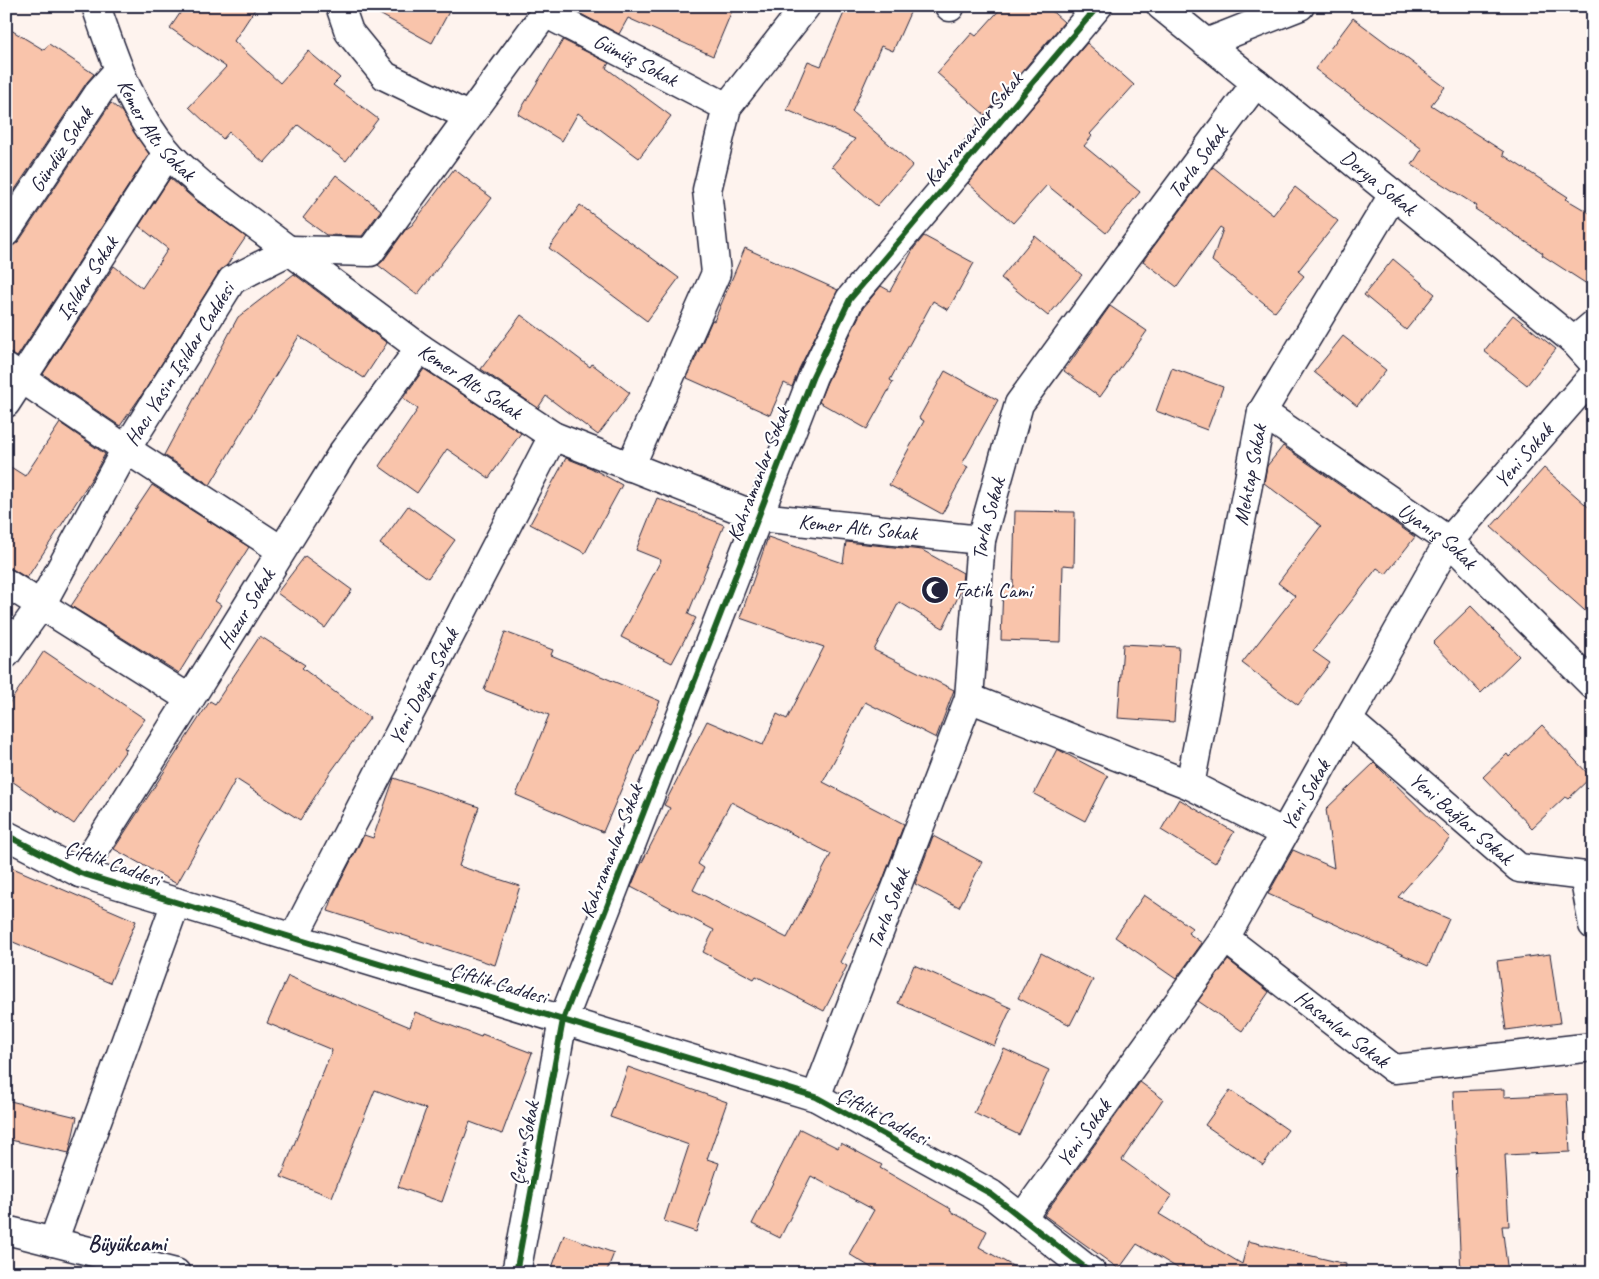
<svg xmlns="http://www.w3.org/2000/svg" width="1599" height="1279" font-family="Caveat,sans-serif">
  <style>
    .building { fill: #f9c4ab; stroke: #22223b; fill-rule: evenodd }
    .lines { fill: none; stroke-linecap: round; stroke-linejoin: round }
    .minor-casing { stroke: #22223b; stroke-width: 31 }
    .minor { stroke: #fff; stroke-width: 28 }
    .cycleway-casing { stroke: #fff; stroke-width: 9 }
    .cycleway { stroke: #1b5e20; stroke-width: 6 }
    .labels { text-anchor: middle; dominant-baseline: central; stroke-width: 4.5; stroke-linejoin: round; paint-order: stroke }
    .street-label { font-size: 21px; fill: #22223b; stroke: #fff }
    .poi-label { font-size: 21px; fill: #22223b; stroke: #fff; text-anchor: start }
    .neighbourhood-label { font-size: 22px; font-weight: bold; fill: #22223b; stroke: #fff }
  </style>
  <rect width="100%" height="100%" fill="#fef3ee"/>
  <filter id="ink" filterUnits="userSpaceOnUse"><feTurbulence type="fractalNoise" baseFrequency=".02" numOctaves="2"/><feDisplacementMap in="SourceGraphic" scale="10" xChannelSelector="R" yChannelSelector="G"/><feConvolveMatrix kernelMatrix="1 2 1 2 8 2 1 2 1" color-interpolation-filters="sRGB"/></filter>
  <g filter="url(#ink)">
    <path class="building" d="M 185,6 L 257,6 L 234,41 L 280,83 L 308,51 L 340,78 L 333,85 L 378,119 L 346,161 L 298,125 L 264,163 L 229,132 L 223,139 L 189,107 L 226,67 L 170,28 Z
      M 365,6 L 452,6 L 432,43 Z
      M 583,6 L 734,6 L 713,56 L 628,18 L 619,34 L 579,13 Z
      M 847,6 L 913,6 L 893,51 L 881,46 L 852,112 L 913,165 L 877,206 L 832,166 L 855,139 L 787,110 L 808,61 L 821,66 Z
      M 1003,6 L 1046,6 L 1064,22 L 985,115 L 937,73 L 972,33 L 976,36 Z
      M 1353,18 L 1445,87 L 1431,105 L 1504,152 L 1503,155 L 1568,197 L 1566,199 L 1593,215 L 1593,288 L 1542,255 L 1543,253 L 1475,209 L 1477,206 L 1412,165 L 1422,149 L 1315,69 Z
      M 6,27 L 44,50 L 49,44 L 94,74 L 87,82 L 6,203 Z
      M 563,40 L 609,63 L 606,68 L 671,116 L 639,158 L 578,113 L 562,141 L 518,114 Z
      M 1087,43 L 1134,85 L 1090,134 L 1092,136 L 1084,146 L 1140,192 L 1106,233 L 1047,185 L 1013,223 L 968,183 Z
      M 111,103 L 122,112 L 149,154 L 17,357 L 6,350 L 6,247 L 13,246 L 19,241 Z
      M 1213,167 L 1273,215 L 1295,187 L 1338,221 L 1298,271 L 1304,276 L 1275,312 L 1212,261 L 1223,229 L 1220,227 L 1177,287 L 1143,261 Z
      M 454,169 L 492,198 L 417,295 L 378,265 L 383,261 L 406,229 L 412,225 Z
      M 336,175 L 381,210 L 362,236 L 326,235 L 303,218 Z
      M 170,178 L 195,200 L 246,237 L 227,265 L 219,272 L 145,390 L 120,426 L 43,374 L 114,266 L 142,288 L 168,249 L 139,226 Z
      M 580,205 L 679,278 L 647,321 L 549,248 Z
      M 924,236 L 974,263 L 948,310 L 933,301 L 890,380 L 893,382 L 867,429 L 819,402 L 827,382 L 863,308 L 881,286 L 890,291 L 914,248 Z
      M 1035,236 L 1082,275 L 1048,316 L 1001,278 Z
      M 745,248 L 838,290 L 799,369 L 792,387 L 784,383 L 770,415 L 687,378 L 712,320 L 714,321 Z
      M 1393,259 L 1435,294 L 1406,330 L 1364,295 Z
      M 294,274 L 387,343 L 364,378 L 299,336 L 210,485 L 164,455 L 238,317 Z
      M 1110,306 L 1147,331 L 1100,397 L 1064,371 Z
      M 521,315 L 590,367 L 592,364 L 630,393 L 598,435 L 546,396 L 538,408 L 481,369 Z
      M 1513,315 L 1556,349 L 1527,385 L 1484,351 Z
      M 1343,336 L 1386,370 L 1357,406 L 1314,372 Z
      M 1172,368 L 1223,387 L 1207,430 L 1156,411 Z
      M 424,369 L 521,433 L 489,478 L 447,449 L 417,493 L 379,466 L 418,409 L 403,398 Z
      M 945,371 L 998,400 L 962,464 L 968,467 L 942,514 L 889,485 L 924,421 L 919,418 Z
      M 60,423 L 105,454 L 92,478 L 27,578 L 14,570 L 6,567 L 6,464 L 25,476 Z
      M 1283,446 L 1415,537 L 1386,574 L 1377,568 L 1313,651 L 1330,663 L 1298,705 L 1242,663 L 1295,596 L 1278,583 L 1321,526 L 1264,483 L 1267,466 Z
      M 566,458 L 591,468 L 622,485 L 585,553 L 530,524 Z
      M 1544,468 L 1593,511 L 1593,618 L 1491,527 Z
      M 152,485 L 249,547 L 215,601 L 221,605 L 179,673 L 71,606 Z
      M 657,498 L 724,525 L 688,614 L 696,618 L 672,663 L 621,637 L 661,560 L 636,550 Z
      M 408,506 L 455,540 L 428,578 L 380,544 Z
      M 1015,511 L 1075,512 L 1074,566 L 1063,565 L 1061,642 L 1001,640 L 1003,586 L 1013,587 Z
      M 768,537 L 843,563 L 846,542 L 922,550 L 963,573 L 961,591 L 943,628 L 899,602 L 874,650 L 954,690 L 936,738 L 865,702 L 823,782 L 904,824 L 882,882 L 840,962 L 847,966 L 824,1011 L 756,976 L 754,979 L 703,952 L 714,930 L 631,887 L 639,868 L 670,808 L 664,805 L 707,721 L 763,745 L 777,714 L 787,719 L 824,647 L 740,618 ZM 731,802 L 831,854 L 787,938 L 693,890 L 704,868 L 698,864 Z
      M 305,556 L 352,590 L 325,628 L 277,593 Z
      M 1471,606 L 1519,656 L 1481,693 L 1433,643 Z
      M 505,632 L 553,650 L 551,655 L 660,701 L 639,751 L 638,750 L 603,832 L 516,795 L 549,715 L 484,690 Z
      M 260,636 L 305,665 L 302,668 L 370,718 L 330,773 L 300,820 L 236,779 L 177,884 L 114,849 L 210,701 L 215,704 Z
      M 1123,644 L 1179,647 L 1174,722 L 1118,718 Z
      M 44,651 L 145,719 L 124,748 L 127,749 L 74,824 L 6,777 L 6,708 Z
      M 1542,725 L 1591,777 L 1568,799 L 1565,797 L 1532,828 L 1483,777 L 1507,754 L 1509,757 Z
      M 1057,749 L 1108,776 L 1085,821 L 1034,794 Z
      M 1374,763 L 1450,838 L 1398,897 L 1449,919 L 1428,966 L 1268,894 L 1293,850 L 1334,868 L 1326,809 Z
      M 394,778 L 479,807 L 459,866 L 520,886 L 495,965 L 328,911 L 334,894 L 364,835 L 373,838 Z
      M 1179,799 L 1234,832 L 1215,863 L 1161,830 Z
      M 933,836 L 982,862 L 959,907 L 915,884 Z
      M 6,865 L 136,921 L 110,983 L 6,939 Z
      M 1144,895 L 1192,928 L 1188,933 L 1202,943 L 1176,979 L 1115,937 Z
      M 1041,953 L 1093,980 L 1070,1025 L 1018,998 Z
      M 1550,954 L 1560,1023 L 1506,1030 L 1497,961 Z
      M 1228,960 L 1269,992 L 1242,1031 L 1198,1001 Z
      M 914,965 L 1011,1008 L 994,1046 L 898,1003 Z
      M 288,976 L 410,1027 L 415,1012 L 481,1037 L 482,1034 L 532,1053 L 502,1134 L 470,1122 L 442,1202 L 398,1187 L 426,1109 L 375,1090 L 332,1197 L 281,1177 L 332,1050 L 267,1023 Z
      M 1004,1049 L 1049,1070 L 1019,1135 L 974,1113 Z
      M 628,1067 L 727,1102 L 707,1159 L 719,1163 L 696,1232 L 664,1221 L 689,1145 L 610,1117 Z
      M 1140,1082 L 1163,1099 L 1122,1160 L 1172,1196 L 1159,1214 L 1242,1264 L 1248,1241 L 1346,1264 L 1345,1273 L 1186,1273 L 1137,1244 L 1119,1269 L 1044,1215 Z
      M 1504,1089 L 1504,1097 L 1567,1094 L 1570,1152 L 1505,1155 L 1509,1226 L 1502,1226 L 1508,1273 L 1461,1273 L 1453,1091 Z
      M 1230,1090 L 1288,1130 L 1263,1165 L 1205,1125 Z
      M 6,1100 L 77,1117 L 69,1153 L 6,1139 Z
      M 800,1129 L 838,1148 L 841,1143 L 882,1165 L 880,1168 L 951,1209 L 950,1211 L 987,1231 L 979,1247 L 1025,1273 L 880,1273 L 849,1254 L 874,1210 L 811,1176 L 780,1238 L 752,1224 Z
      M 564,1235 L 614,1253 L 606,1273 L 550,1273 Z"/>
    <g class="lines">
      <g class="minor-casing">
        <g id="minor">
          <path id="s1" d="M 96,6 C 114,58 131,111 168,153 C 179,166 192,176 204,187 L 420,348 L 553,436 L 759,517 L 981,540"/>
          <path d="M 340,6 L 349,32 L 385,76 L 468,116"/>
          <path d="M 949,6 L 950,7"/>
          <path id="s2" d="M 1161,6 L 1574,341 L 1593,362"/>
          <path id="s3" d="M 545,13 L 727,107"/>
          <path d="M 1206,43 L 1300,6"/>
          <path id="s4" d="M 6,232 L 100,91 L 119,70"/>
          <path d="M 1574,341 L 1593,325"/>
          <path d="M 6,368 L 126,449 L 281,550"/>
          <path id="s5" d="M 6,403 L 168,153"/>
          <path id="s6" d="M 1262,412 L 1449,541 L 1593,685"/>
          <path d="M 630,467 L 716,273 L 707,190 L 727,107 L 806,6"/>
          <path d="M 6,583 L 190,699"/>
          <path id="s7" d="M 6,654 L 41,605 L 126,449 L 232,280 L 291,250 L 370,252 L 545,13 L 548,6"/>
          <path d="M 969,698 L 1190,785 L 1284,833"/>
          <path id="s8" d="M 1348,720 L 1519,868 L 1593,877"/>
          <path id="s9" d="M 1190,785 L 1262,412 L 1393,195"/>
          <path d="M 6,835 L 80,873 L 816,1097 L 991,1194 L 1092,1273"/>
          <path id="s10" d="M 80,873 L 190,699 L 343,452 L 420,348"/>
          <path d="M 1584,876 L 1593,925"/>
          <path id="s11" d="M 294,937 L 553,436"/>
          <path id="s12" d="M 1225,938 L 1394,1069 L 1593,1047"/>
          <path id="s13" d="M 816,1097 L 969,698 L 981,540 L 1019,404 L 1125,259 L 1256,83"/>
          <path id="s14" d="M 1022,1218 L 1225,938 L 1449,541 L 1593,376"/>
          <path d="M 6,1230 L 176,1273"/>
          <path d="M 53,1242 L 176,902"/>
          <path d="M 516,1273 L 563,1020 L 813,376 L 850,299 L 1098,6"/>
        </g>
      </g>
      <use href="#minor" class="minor"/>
      <g class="cycleway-casing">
        <path id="cycleway" d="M 6,835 L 80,873 L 816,1097 L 991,1194 L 1092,1273
          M 516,1273 L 563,1020 L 813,376 L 850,299 L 1098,6"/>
      </g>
      <use href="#cycleway" class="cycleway"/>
    </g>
  </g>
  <defs>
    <g id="mosque-disc" transform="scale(1.4375)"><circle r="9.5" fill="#22223b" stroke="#fff"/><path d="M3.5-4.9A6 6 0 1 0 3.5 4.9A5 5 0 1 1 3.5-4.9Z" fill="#fff"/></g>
  </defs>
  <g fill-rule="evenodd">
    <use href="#mosque-disc" x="935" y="590"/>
  </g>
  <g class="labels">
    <g class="street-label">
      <text stroke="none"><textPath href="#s3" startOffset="102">Gümüş Sokak</textPath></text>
      <text stroke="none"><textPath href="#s1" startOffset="139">Kemer Altı Sokak</textPath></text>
      <text transform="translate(973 129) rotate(-50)">Kahramanlar Sokak</text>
      <text stroke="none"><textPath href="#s4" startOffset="99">Gündüz Sokak</textPath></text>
      <text stroke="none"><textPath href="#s13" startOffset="1028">Tarla Sokak</textPath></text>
      <text stroke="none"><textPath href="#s2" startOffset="280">Derya Sokak</textPath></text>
      <text stroke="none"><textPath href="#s5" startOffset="149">Işıldar Sokak</textPath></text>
      <text stroke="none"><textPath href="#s7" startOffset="338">Hacı Yasin Işıldar Caddesi</textPath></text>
      <text stroke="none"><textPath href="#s1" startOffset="544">Kemer Altı Sokak</textPath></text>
      <text stroke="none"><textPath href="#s14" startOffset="915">Yeni Sokak</textPath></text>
      <text transform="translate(758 474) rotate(-69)">Kahramanlar Sokak</text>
      <text stroke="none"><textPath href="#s9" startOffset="316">Mehtap Sokak</textPath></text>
      <text stroke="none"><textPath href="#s13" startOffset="608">Tarla Sokak</textPath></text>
      <text stroke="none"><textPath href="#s1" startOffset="964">Kemer Altı Sokak</textPath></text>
      <text stroke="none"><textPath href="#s6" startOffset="215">Uyanış Sokak</textPath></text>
      <text stroke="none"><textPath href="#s10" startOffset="312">Huzur Sokak</textPath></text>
      <text stroke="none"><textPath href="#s11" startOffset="282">Yeni Doğan Sokak</textPath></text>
      <text stroke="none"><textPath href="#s14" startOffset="510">Yeni Sokak</textPath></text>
      <text stroke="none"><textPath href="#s8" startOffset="150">Yeni Bağlar Sokak</textPath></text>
      <text transform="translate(611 851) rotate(-69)">Kahramanlar Sokak</text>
      <text transform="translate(113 863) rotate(20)">Çiftlik Caddesi</text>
      <text stroke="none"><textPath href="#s13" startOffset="202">Tarla Sokak</textPath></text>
      <text transform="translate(499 983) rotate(17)">Çiftlik Caddesi</text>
      <text stroke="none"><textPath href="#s12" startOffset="148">Hasanlar Sokak</textPath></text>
      <text transform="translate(883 1116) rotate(29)">Çiftlik Caddesi</text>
      <text stroke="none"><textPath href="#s14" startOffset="105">Yeni Sokak</textPath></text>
      <text transform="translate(524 1143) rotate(-79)">Çetin Sokak</text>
    </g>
    <g class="poi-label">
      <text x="954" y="590">Fatih Cami</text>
    </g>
    <g class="neighbourhood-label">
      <text x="127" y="1244">Büyükcami</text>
    </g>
  </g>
  <rect width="1599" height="1279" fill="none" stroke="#fff" stroke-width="25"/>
  <rect x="12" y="12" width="1574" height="1254" fill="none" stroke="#22223b" stroke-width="2" filter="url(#ink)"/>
</svg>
